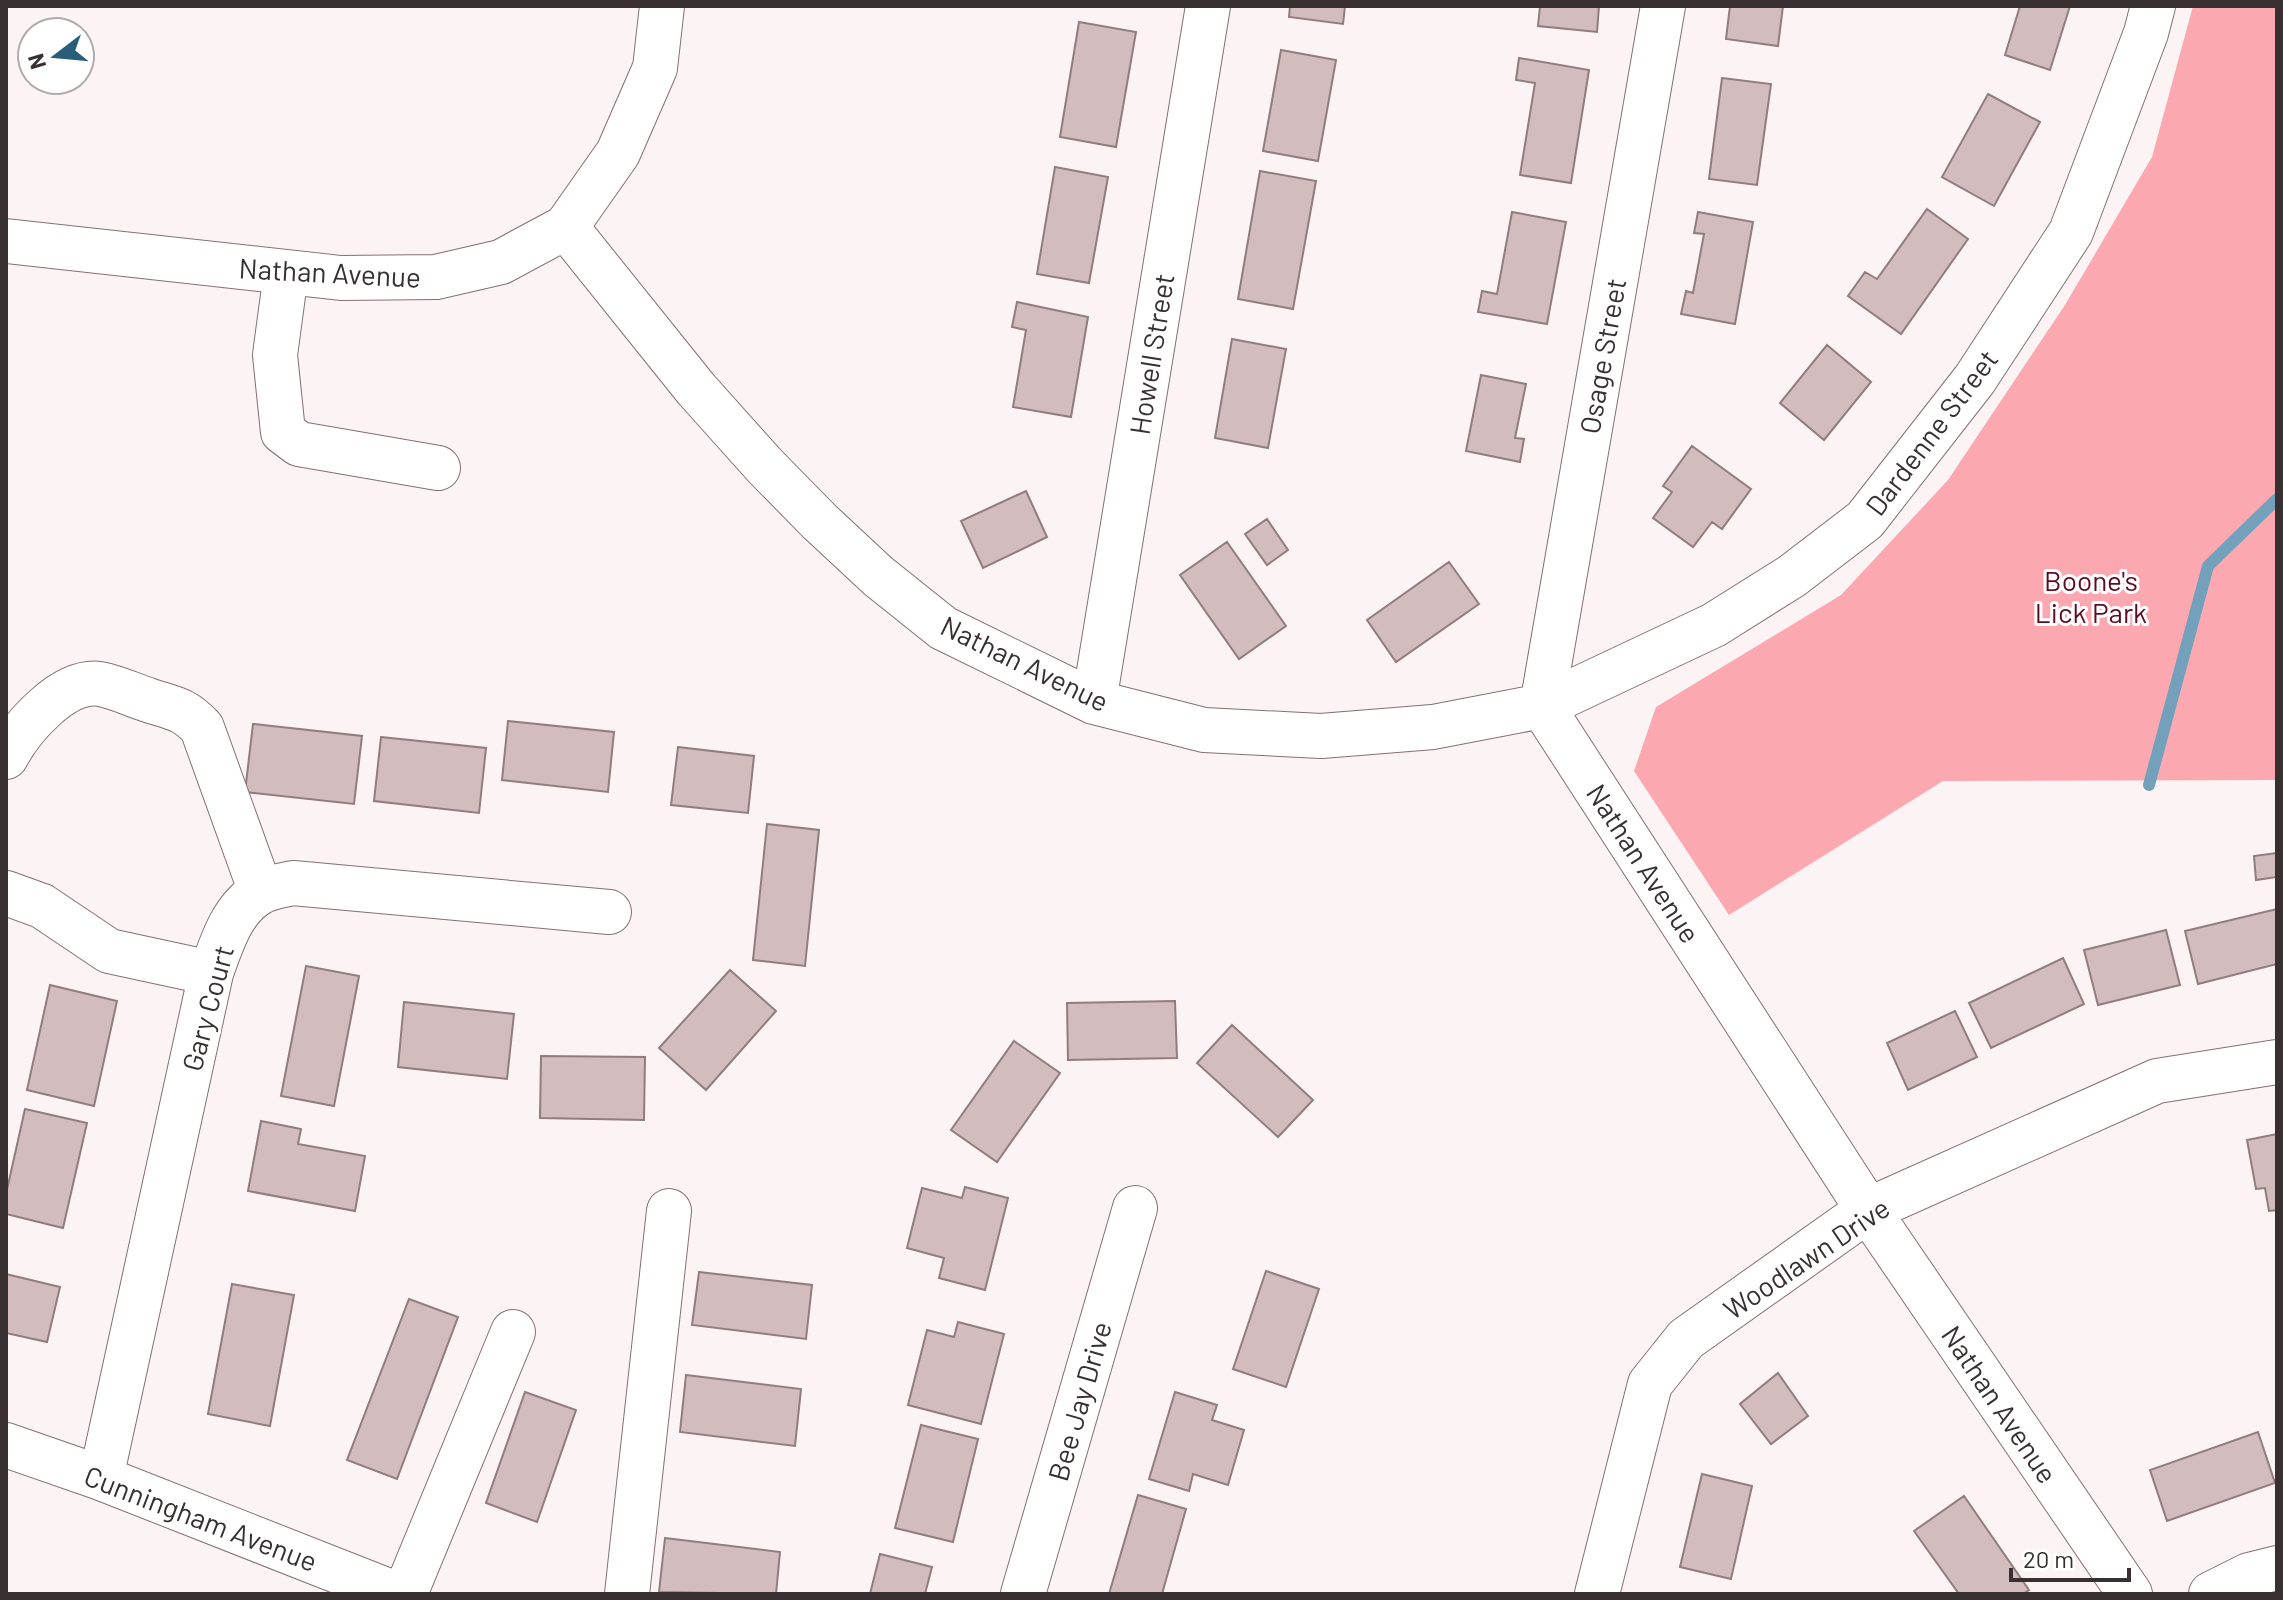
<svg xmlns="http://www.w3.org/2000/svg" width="2283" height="1600" font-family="Barlow,sans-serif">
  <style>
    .green { fill: #fba8b0 }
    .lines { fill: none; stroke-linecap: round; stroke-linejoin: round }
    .stream { stroke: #73a1bc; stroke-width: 12 }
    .building { fill: #d2bcbe; stroke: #917c7e; stroke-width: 2 }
    .minor-casing { stroke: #847072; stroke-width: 46 }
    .minor { stroke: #fff; stroke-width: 44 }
    .labels { text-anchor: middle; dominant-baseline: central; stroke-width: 6; stroke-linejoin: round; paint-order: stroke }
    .street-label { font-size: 28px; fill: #383030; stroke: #fff }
    .park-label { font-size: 28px; fill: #5d0d21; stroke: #fff }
  </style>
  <rect width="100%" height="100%" fill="#fcf3f4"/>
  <path class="green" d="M 2193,6 L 2277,6 L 2277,777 L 2275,780 L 1943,781 L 1729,915 L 1634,771 L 1656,707 L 1841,595 L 1948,480 L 2065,305 L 2152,157 Z"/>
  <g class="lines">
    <path class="stream" d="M 2149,785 L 2208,566 L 2277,499"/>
  </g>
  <path class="building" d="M 1290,6 L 1345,6 L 1343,24 L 1289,17 Z
    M 1540,6 L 1599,6 L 1597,32 L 1538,26 Z
    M 1730,6 L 1783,6 L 1778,46 L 1726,39 Z
    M 2020,6 L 2070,6 L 2050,70 L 2005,55 Z
    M 1079,22 L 1136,32 L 1116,147 L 1060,137 Z
    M 1281,50 L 1336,60 L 1318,161 L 1263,151 Z
    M 1519,58 L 1589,70 L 1571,183 L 1520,175 L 1535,83 L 1516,80 Z
    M 1722,78 L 1771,84 L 1757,185 L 1709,179 Z
    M 1988,94 L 2040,122 L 1994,206 L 1942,177 Z
    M 1055,167 L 1108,177 L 1089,283 L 1037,274 Z
    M 1260,171 L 1316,181 L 1293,309 L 1238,299 Z
    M 1927,209 L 1968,239 L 1901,334 L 1848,296 L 1865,272 L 1877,279 Z
    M 1512,212 L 1566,222 L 1547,324 L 1478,312 L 1482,291 L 1497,294 Z
    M 1698,212 L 1753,222 L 1735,324 L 1681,314 L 1686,291 L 1693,293 L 1704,234 L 1694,233 Z
    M 1017,302 L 1088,317 L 1071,417 L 1013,407 L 1026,330 L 1012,327 Z
    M 1232,339 L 1286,349 L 1268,448 L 1215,438 Z
    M 1827,345 L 1871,382 L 1824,440 L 1780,403 Z
    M 1481,375 L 1526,384 L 1515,438 L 1524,439 L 1520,462 L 1466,451 Z
    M 1692,446 L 1751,489 L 1722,529 L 1712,522 L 1693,547 L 1653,518 L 1672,492 L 1663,486 Z
    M 1026,491 L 1047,537 L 983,568 L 961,521 Z
    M 1267,519 L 1288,550 L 1267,565 L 1245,534 Z
    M 1227,542 L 1286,626 L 1239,659 L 1180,575 Z
    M 1449,562 L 1479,604 L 1396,662 L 1367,620 Z
    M 508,721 L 614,732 L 608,792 L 502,780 Z
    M 253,724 L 362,736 L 354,804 L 245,792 Z
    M 381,737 L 486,748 L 479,813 L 374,801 Z
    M 678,747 L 754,756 L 748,813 L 671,805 Z
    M 767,824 L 819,830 L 805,966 L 753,960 Z
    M 2277,853 L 2277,877 L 2256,880 L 2254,856 Z
    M 2277,909 L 2277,964 L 2198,984 L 2185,931 Z
    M 2166,930 L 2180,985 L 2098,1005 L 2084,950 Z
    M 2063,958 L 2084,1004 L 1991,1048 L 1969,1003 Z
    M 306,966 L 359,976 L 334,1106 L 281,1096 Z
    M 730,970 L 776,1011 L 706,1090 L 659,1048 Z
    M 50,985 L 117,1001 L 94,1106 L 27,1090 Z
    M 1175,1001 L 1177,1058 L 1068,1060 L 1067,1003 Z
    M 404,1002 L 514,1014 L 507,1079 L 398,1067 Z
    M 1955,1011 L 1977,1057 L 1908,1090 L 1887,1043 Z
    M 1232,1025 L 1313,1100 L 1278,1137 L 1197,1063 Z
    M 1014,1041 L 1060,1073 L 997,1162 L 951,1130 Z
    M 541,1056 L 645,1057 L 644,1120 L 540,1118 Z
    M 25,1109 L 87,1123 L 63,1228 L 6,1214 L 6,1194 Z
    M 261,1121 L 301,1129 L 298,1144 L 365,1156 L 355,1211 L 248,1191 Z
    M 2277,1134 L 2277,1210 L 2269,1211 L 2265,1188 L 2256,1189 L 2247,1140 Z
    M 965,1187 L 1008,1198 L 985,1290 L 939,1278 L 944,1258 L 907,1248 L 922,1188 L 962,1198 Z
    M 1266,1271 L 1319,1289 L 1286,1387 L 1233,1369 Z
    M 699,1272 L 812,1285 L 806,1339 L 692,1325 Z
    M 6,1274 L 60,1287 L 47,1342 L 6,1333 Z
    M 232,1284 L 294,1295 L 270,1426 L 208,1414 Z
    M 409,1299 L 458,1317 L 397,1479 L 347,1460 Z
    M 958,1322 L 1004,1334 L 981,1424 L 908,1405 L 927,1330 L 954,1337 Z
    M 1778,1373 L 1808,1416 L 1771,1444 L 1740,1404 Z
    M 686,1375 L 801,1389 L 795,1446 L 680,1432 Z
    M 525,1392 L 576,1410 L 537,1522 L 486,1503 Z
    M 1175,1392 L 1217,1405 L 1212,1420 L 1244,1430 L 1228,1485 L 1193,1474 L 1189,1491 L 1149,1479 Z
    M 921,1425 L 978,1439 L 953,1542 L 895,1528 Z
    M 2258,1432 L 2275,1483 L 2167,1521 L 2150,1470 Z
    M 1702,1474 L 1752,1486 L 1731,1579 L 1680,1567 Z
    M 1138,1495 L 1186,1509 L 1162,1594 L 1109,1594 Z
    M 1964,1496 L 2029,1590 L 2023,1594 L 1959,1594 L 1914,1531 Z
    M 665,1538 L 780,1552 L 776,1594 L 659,1592 Z
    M 880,1554 L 932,1567 L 925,1594 L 870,1594 Z"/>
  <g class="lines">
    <g class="minor-casing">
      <path id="minor" d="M 566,227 L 696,389 L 765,466 L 820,522 L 878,576 L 943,628 L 1094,702 L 1204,730 L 1321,736 L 1433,727 L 1542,706 L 1714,625 L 1792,576 L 1865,520 L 1975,379 L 2071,232 L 2146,33 L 2153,6
        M 6,241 L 341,278 L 436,277 L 501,262 L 566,227 L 618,153 L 655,68 L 662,6
        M 286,273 L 275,355 L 283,432 L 299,444 L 438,468
        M 1094,702 L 1208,6
        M 1542,706 L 1868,1210 L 2130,1594
        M 1542,706 L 1663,6
        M 6,757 C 21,728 63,679 100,684 C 116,687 133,695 148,700 C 172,708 184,708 202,728 L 261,892
        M 6,893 L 42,906 L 109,951 L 211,973
        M 6,1445 L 101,1478 L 396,1594
        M 101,1478 L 211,973 C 221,945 232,907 261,892 C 270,887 283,885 293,883 L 609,912
        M 405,1594 L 513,1332
        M 627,1594 L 669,1211
        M 1023,1594 L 1135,1208
        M 1597,1594 L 1650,1384 L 1686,1339 L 1868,1210 L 2157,1081 L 2277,1062
        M 2211,1594 L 2249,1575 L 2277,1568"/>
    </g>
    <use href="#minor" class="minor"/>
  </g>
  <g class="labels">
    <g class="street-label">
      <text transform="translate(330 272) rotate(3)">Nathan Avenue</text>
      <text transform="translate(1151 354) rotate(-81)">Howell Street</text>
      <text transform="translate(1602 356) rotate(-80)">Osage Street</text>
      <text transform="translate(1931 432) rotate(-53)">Dardenne Street</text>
      <text transform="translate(1025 663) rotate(26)">Nathan Avenue</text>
      <text transform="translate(1644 863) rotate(57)">Nathan Avenue</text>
      <text transform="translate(207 1008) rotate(-75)">Gary Court</text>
      <text transform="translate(1806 1258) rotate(-34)">Woodlawn Drive</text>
      <text transform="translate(1079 1401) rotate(-74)">Bee Jay Drive</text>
      <text transform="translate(2000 1404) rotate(56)">Nathan Avenue</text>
      <text transform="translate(201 1518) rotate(21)">Cunningham Avenue</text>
    </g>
    <g class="park-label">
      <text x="2091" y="580">Boone's<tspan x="2091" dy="32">Lick Park</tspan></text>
    </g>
  </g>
  <rect width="2283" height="1600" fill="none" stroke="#383030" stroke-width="16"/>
  <g transform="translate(56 56) rotate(254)"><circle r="38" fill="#ffffff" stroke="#afacac" stroke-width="2"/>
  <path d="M0-6L14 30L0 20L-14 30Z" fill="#285e79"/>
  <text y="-12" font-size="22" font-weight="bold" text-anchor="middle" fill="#383030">N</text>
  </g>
  <path d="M2011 1568v12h118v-12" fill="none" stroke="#383030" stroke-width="4"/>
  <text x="2023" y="1568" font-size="24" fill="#383030" stroke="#ffffff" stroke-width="6" paint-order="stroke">20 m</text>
</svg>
